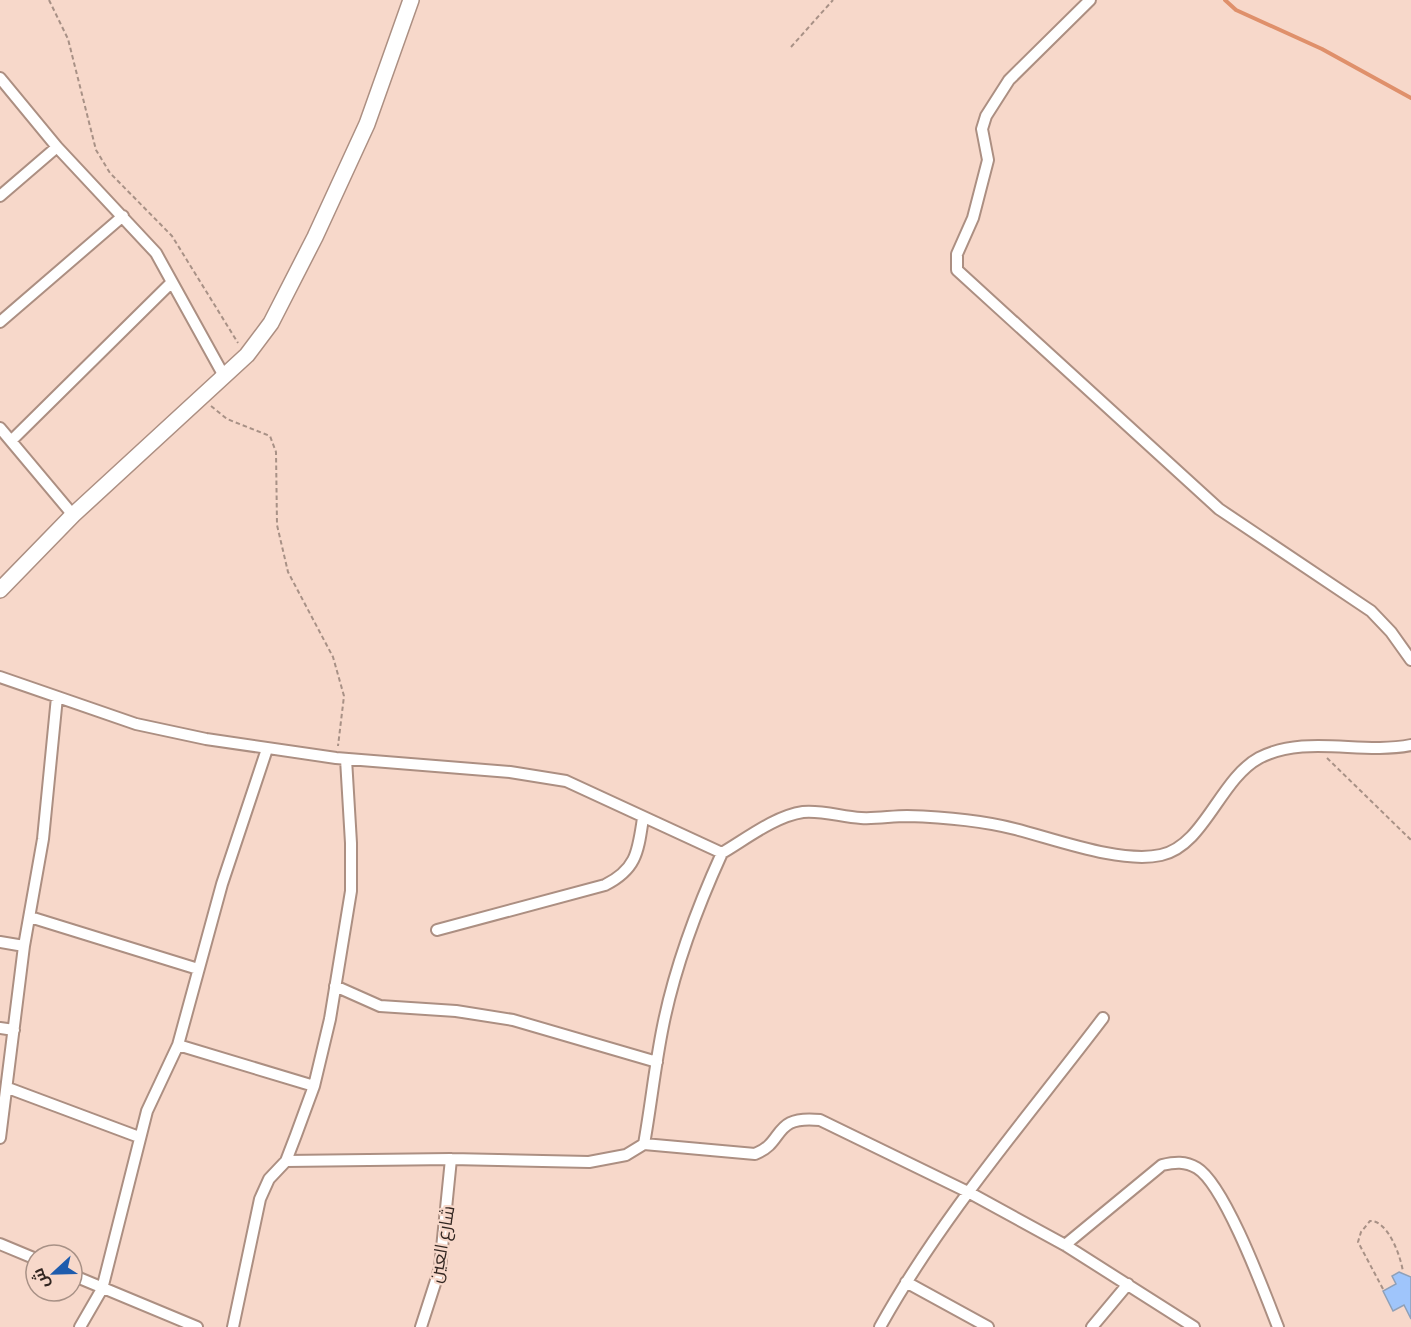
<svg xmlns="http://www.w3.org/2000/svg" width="1411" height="1327" font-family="Ubuntu,Cairo,sans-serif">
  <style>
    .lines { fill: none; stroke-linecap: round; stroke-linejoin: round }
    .stream { stroke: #df906b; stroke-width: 4 }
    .building { fill: #9fc5fb; stroke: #8fa0b8; stroke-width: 1.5 }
    .street-casing { stroke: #ac8f82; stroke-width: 14 }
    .secondary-casing { stroke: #ac8f82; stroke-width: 18 }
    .path { stroke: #a89186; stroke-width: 2; stroke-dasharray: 4.5 3; stroke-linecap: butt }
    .street { stroke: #fff; stroke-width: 10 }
    .secondary { stroke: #fff; stroke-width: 15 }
    .labels { text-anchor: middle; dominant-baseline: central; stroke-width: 4.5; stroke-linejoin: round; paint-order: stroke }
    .street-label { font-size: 18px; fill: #322621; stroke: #f7d8ca }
  </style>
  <rect width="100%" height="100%" fill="#f7d8ca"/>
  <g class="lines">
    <path class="stream" d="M 1225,0 L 1236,10 L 1322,49 L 1411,98"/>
  </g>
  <path class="building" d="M 1399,1272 L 1411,1277 L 1411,1319 L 1404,1305 L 1393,1311 L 1383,1291 L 1396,1284 L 1392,1276 Z"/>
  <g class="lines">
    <g class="street-casing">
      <path id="street" d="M 1090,0 L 1009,80 L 986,116 L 982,129 L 988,160 L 973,218 L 957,254 L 957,270 L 1219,509 L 1371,611 L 1391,632 L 1411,660
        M 0,78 L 57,147 L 156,253 L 172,282 L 12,440
        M 0,196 L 57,147
        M 172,282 L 224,376
        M 0,322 L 123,216
        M 0,428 L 73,515
        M 0,677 L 136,724 L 206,739 L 336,758 L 510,772 L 566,781 L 722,853 C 746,839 775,816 803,812 C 822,810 842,817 861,818 C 876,819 892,816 907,816 C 942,817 980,820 1015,829 C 1055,839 1121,864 1161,855 C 1204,846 1220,779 1259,758 C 1305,734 1361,755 1411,745
        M 30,917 L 198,969
        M 437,930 L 605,885 C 637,869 638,851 643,818
        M 0,942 L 24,946
        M 335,986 L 380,1006 L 456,1011 L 513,1020 L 657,1062
        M 0,1028 L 14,1030
        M 178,1045 L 314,1086
        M 8,1088 L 139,1137
        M 0,1138 L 24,946 L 43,839 L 57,697
        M 644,1144 C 651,1105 655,1065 663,1026 C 675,966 697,908 722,853
        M 286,1161 L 451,1159 L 589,1162 L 626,1155 L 644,1144 L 755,1154 C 786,1142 771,1115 820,1120 L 970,1193 L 1065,1245 L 1194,1327
        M 0,1244 L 36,1259
        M 1065,1245 L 1162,1165 C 1175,1162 1185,1161 1197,1168 C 1225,1185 1265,1294 1278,1327
        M 72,1275 L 197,1327
        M 906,1282 L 988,1327
        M 80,1327 L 102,1289 L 147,1111 L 178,1045 L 222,884 L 267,749
        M 233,1327 L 260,1199 L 269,1179 L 286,1161 L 296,1135 L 314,1086 L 330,1019 L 351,891 L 351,843 L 346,759
        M 421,1327 L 440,1268 L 451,1159
        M 880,1327 C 941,1217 1027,1118 1103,1018
        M 1092,1327 L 1128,1284"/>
    </g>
    <g class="secondary-casing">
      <path id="secondary" d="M 0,590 L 73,515 L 247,355 L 271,323 L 315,237 L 367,124 L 411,0"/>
    </g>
    <path class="path" d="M 49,0 L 68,39 L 96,150 L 110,173 L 172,236 L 238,343
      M 791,47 L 833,0
      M 211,406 L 227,419 L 270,436 L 276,452 L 277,525 L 288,572 L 333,657 L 344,696 L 338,746
      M 1327,758 L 1411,840
      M 1383,1289 L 1358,1242 L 1361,1232 L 1370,1221 C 1388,1220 1401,1257 1403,1272"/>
    <use href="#street" class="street"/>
    <use href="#secondary" class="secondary"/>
  </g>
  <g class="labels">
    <g class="street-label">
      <text transform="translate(441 1244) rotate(-80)">شارع العين</text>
    </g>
  </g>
  <g transform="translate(54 1273) rotate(248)"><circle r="28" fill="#f7d8ca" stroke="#a89186" stroke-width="1.5"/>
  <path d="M0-4.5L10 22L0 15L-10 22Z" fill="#1e5cad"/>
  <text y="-9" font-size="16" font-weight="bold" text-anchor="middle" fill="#322621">ش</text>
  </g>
</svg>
